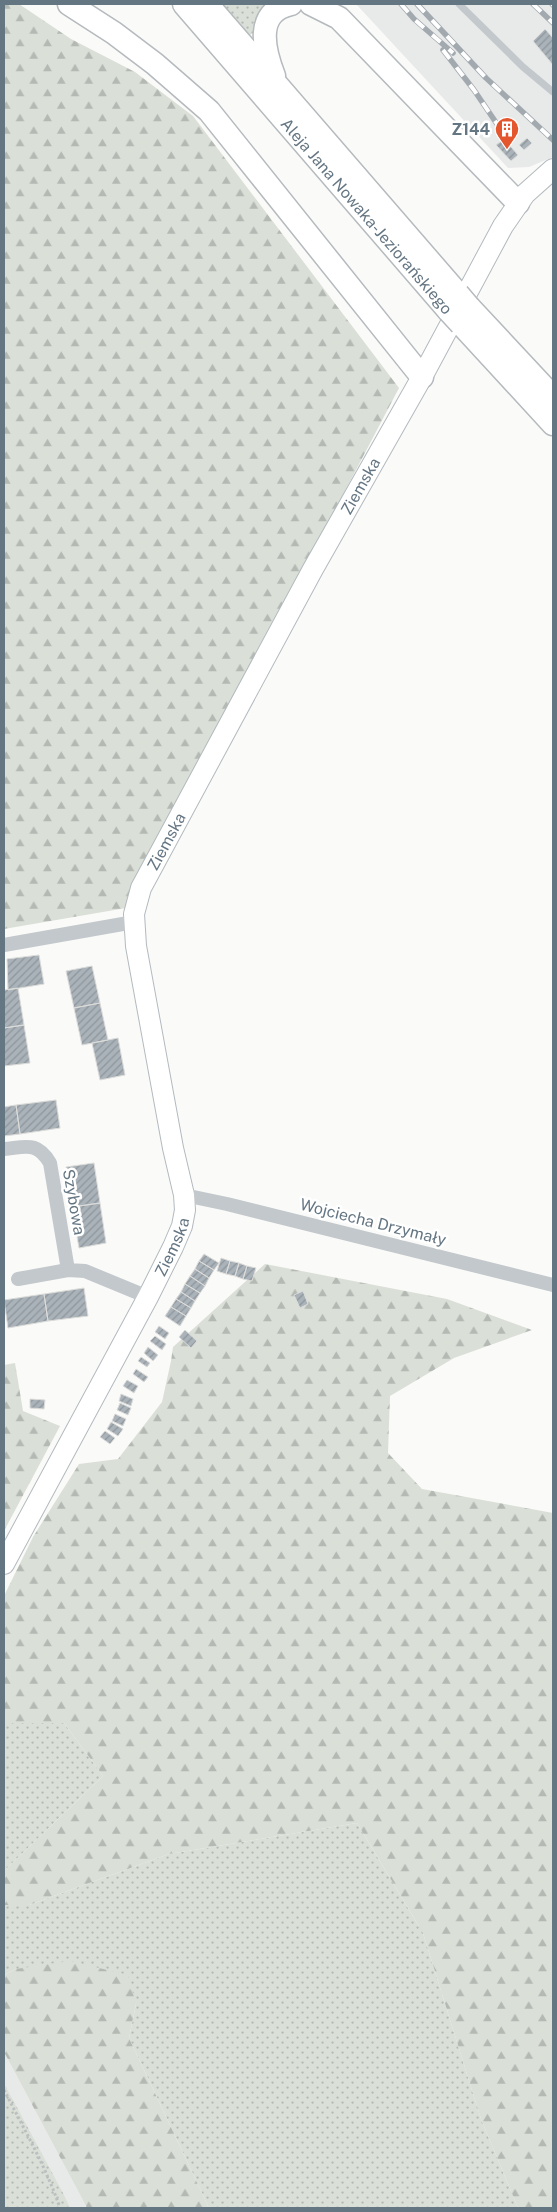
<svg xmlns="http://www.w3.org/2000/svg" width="557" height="2212" font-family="'Public Sans',sans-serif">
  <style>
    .built { fill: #e8e9e9 }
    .grass { fill: url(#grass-dots) }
    .forest { fill: url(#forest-firs) }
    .building { fill: url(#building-hatch); stroke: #dcdcda }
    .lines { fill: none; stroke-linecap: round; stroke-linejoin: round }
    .secondary-casing { stroke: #b3babf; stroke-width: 22 }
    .primary-casing { stroke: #b5babe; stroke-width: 25 }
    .path { stroke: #bbbfc2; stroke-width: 3; stroke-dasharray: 2.5 2.5; stroke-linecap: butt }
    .lane { stroke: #c3c8cc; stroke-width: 7 }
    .street { stroke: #c3c8cc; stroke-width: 14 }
    .secondary { stroke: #fff; stroke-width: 20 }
    .primary { stroke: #fff; stroke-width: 22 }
    .rail-casing { stroke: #a2aab0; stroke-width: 5.5 }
    .rail { stroke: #fff; stroke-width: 4; stroke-dasharray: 11; stroke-linecap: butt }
    .primary-bridge-casing { stroke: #b5babe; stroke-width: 25; stroke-linecap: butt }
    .primary-bridge { stroke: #fff; stroke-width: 22 }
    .labels { text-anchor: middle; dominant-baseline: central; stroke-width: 5; stroke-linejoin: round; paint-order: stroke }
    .poi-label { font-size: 16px; font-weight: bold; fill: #657683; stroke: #fff; text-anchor: end }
    .street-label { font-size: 16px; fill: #657683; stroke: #fff }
  </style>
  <defs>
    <pattern id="grass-dots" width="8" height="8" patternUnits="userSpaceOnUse" patternTransform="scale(1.25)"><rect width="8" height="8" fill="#dadfd7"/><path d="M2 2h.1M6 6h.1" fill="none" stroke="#b4b9b4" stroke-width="1.8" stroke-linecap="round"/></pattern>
    <pattern id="forest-firs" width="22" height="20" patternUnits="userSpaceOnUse" patternTransform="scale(1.25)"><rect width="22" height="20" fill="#dadfd7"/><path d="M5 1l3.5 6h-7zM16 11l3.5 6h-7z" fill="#b4b9b4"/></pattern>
    <pattern id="building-hatch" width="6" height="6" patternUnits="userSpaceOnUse" patternTransform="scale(1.25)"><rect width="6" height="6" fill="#aab3b9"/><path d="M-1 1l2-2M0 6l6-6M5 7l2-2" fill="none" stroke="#8e969c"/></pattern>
  </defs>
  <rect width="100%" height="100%" fill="#fafaf8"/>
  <path class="built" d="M 356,4 L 553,4 L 553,157 L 529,167 L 508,168 Z
    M 4,2052 L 87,2208 L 70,2208 L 4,2083 Z"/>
  <path class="grass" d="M 219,4 L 270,4 L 257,21 L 253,33 L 250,35 Z
    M 4,1723 L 64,1723 L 103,1776 L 4,1871 Z
    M 357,1823 L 423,1933 L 481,2119 L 518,2208 L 209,2208 L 129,2038 L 136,2004 L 16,1969 L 4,1975 L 4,1905 L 29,1905 L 169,1854 Z
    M 4,2083 L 64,2195 L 70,2208 L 4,2208 Z"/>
  <path class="forest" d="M 4,4 L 19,4 L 71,39 L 135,72 L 193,116 L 399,388 L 126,908 L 4,929 Z
    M 265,1264 L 447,1299 L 532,1330 L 454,1358 L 390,1396 L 388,1453 L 422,1489 L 553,1513 L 553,2208 L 518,2208 L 481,2119 L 423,1933 L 357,1823 L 169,1854 L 29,1905 L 4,1905 L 4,1871 L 103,1776 L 64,1723 L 4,1723 L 4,1596 L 33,1537 L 79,1464 L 118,1459 L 162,1402 L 171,1361 L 173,1347 Z
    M 15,1363 L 23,1411 L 60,1426 L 4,1531 L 4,1365 Z
    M 70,1961 L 128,1975 L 136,2004 L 129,2038 L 209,2208 L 87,2208 L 4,2052 L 4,1975 L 16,1969 Z"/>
  <path class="building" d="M 545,29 L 553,38 L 553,65 L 533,41 Z
    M 527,138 L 532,143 L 524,150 L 519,145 Z
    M 504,139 L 518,155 L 511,161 L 496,145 Z
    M 39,955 L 44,984 L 8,990 L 7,959 Z
    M 92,966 L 100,1003 L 74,1008 L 66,971 Z
    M 18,988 L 24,1025 L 4,1028 L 4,990 Z
    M 100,1003 L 108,1040 L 82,1045 L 74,1008 Z
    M 24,1025 L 30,1063 L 4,1066 L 4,1028 Z
    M 118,1038 L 125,1075 L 100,1080 L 92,1043 Z
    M 56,1100 L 60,1128 L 20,1134 L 16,1105 Z
    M 16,1105 L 20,1134 L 4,1136 L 4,1107 Z
    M 94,1163 L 100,1203 L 72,1207 L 66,1167 Z
    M 100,1203 L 106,1243 L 79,1248 L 72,1207 Z
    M 204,1254 L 219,1263 L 214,1270 L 199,1261 Z
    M 221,1258 L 230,1261 L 226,1274 L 217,1271 Z
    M 199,1261 L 214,1270 L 209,1278 L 195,1269 Z
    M 230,1261 L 239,1263 L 235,1276 L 226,1274 Z
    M 239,1263 L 247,1266 L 243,1279 L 235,1276 Z
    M 247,1266 L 256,1268 L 252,1281 L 243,1279 Z
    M 195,1269 L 209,1278 L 205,1286 L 190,1276 Z
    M 190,1276 L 205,1286 L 200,1293 L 185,1284 Z
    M 185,1284 L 200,1293 L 195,1301 L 181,1292 Z
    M 84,1288 L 88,1316 L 48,1321 L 44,1294 Z
    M 303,1291 L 308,1304 L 300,1308 L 294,1295 Z
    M 181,1292 L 195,1301 L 191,1308 L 176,1299 Z
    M 44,1294 L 48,1321 L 8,1328 L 4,1300 Z
    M 176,1299 L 191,1308 L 186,1316 L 171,1307 Z
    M 171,1307 L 186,1316 L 180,1326 L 165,1316 Z
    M 159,1326 L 169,1333 L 165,1339 L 155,1332 Z
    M 185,1330 L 197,1341 L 191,1348 L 179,1337 Z
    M 155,1336 L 166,1344 L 162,1350 L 150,1341 Z
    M 148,1347 L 158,1355 L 153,1361 L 144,1353 Z
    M 141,1357 L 150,1363 L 147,1367 L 138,1361 Z
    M 136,1369 L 148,1377 L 144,1382 L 133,1374 Z
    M 127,1380 L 138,1386 L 134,1393 L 123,1386 Z
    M 121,1394 L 133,1399 L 131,1406 L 119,1401 Z
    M 30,1399 L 45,1400 L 44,1409 L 30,1408 Z
    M 120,1403 L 131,1408 L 128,1415 L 117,1410 Z
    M 115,1414 L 126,1419 L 123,1426 L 112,1421 Z
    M 111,1422 L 123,1429 L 118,1436 L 107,1429 Z
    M 105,1431 L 115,1438 L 110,1444 L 100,1437 Z"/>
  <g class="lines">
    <g class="secondary-casing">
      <g id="secondary">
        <path id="s1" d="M 4,1564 L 148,1297 L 173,1247 L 182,1226 L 185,1210 L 184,1195 L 173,1148 L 136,946 L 134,914 L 141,888 L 313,569 L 422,377 L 503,226 L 525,194 L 553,169"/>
      </g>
    </g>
    <g class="primary-casing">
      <g id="primary">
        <path d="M 69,4 L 114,33 L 155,64 L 209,111 L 422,377"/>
        <path id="s2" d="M 184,4 L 449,311"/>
        <path d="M 207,4 L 458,294"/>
        <path d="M 311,4 L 339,18 L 518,203"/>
        <path d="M 274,76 C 264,50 254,12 291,4"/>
        <path d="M 469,307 L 553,397"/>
        <path d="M 461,324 L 553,424"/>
      </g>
    </g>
    <path class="path" d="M 4,2090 C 24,2129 46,2167 60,2208"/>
    <path class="lane" d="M 459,4 L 523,67 L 553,92"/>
    <path class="street" d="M 4,945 L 134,922
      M 4,1149 C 26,1147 37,1141 50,1163 L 68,1270 L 85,1271 L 148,1297
      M 184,1195 L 227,1204 L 553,1285
      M 18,1279 L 68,1270"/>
    <use href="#secondary" class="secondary"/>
    <use href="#primary" class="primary"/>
    <g class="rail-casing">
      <path id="rail" d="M 401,4 L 414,19 L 453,53
        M 417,4 L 486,78 L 553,140
        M 533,4 L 553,23
        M 552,4 L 553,5
        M 443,50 L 474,90 L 499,127"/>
    </g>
    <use href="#rail" class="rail"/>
    <g class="primary-bridge-casing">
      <path id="primary-bridge" d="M 458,294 L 469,307
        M 449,311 L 461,324"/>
    </g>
    <use href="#primary-bridge" class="primary-bridge"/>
  </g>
  <defs>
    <g id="building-pin" transform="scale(1.25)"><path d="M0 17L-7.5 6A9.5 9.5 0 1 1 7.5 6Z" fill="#e4572e" stroke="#fff"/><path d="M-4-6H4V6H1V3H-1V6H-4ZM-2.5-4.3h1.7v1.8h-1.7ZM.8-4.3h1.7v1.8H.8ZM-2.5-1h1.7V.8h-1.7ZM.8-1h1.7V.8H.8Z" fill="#fff"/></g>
  </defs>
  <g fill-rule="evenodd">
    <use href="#building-pin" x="507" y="129"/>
  </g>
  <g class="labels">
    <g class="poi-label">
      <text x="490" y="129">Z144</text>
    </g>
    <g class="street-label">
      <text stroke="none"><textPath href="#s2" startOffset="280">Aleja Jana Nowaka-Jeziorańskiego</textPath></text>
      <text stroke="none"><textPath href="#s1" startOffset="1184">Ziemska</textPath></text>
      <text stroke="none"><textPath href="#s1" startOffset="779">Ziemska</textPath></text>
      <text transform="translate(74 1202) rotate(80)">Szybowa</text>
      <text transform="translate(373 1222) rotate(14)">Wojciecha Drzymały</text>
      <text stroke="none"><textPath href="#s1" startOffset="359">Ziemska</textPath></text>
    </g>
  </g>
  <rect width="557" height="2212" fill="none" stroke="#657683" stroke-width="10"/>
</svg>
